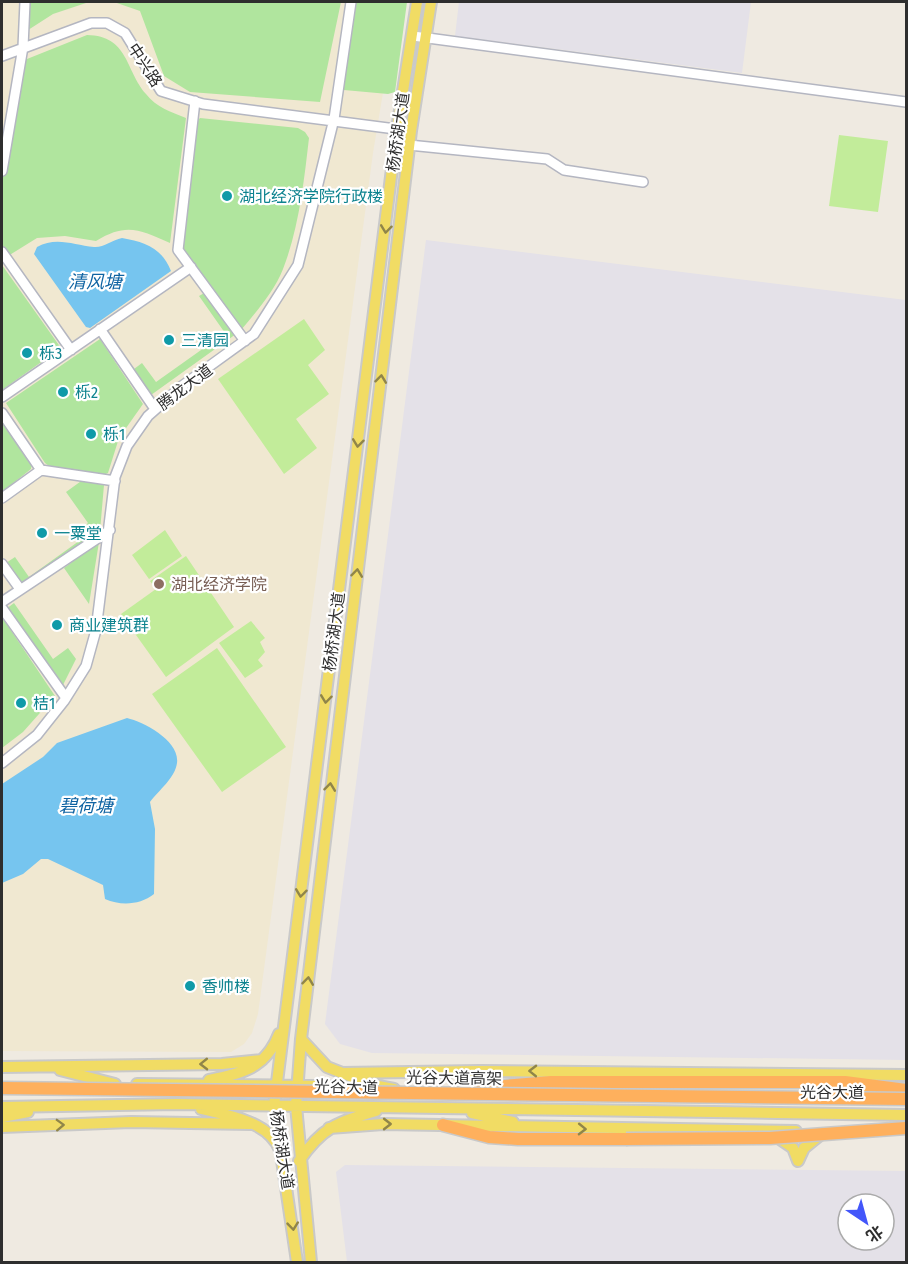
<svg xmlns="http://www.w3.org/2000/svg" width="908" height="1264" font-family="'Fira Sans Condensed','Noto Sans SC',sans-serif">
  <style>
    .industrial { fill: #e4e1e8; fill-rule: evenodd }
    .education { fill: #f0e8d1 }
    .green { fill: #b0e59e }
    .pitch { fill: #c2ec9a }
    .water { fill: #76c5ef }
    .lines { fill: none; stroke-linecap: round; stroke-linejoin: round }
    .minor-casing { stroke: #b4b6c1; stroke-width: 12 }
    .major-casing { stroke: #c9c9c9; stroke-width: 14 }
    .highway-casing { stroke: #c9c9c9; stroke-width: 15 }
    .minor { stroke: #fff; stroke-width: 9 }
    .major { stroke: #f1dc64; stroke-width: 10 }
    .highway { stroke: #feb05d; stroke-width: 12 }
    .highway-bridge-casing { stroke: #c9c9c9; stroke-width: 15; stroke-linecap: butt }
    .highway-bridge { stroke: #feb05d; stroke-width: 12 }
    .oneway { stroke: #908549 }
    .culture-dot { fill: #0f9aa8; stroke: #fff; stroke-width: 2 }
    .education-dot { fill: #8d6e63; stroke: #fff; stroke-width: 2 }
    .labels { text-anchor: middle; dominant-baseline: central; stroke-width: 4.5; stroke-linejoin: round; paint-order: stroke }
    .street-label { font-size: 16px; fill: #2e2e2e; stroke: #fff }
    .culture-label { font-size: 16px; fill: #0d838f; stroke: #fff; text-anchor: start }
    .education-label { font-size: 16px; fill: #785e54; stroke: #fff; text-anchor: start }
    .water-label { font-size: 18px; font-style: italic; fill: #0e63a2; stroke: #fff }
  </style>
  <rect width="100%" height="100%" fill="#efeae1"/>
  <path class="industrial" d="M 459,2 L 751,2 L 742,73 L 455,36 Z
    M 426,240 L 906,300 L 906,1060 L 372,1053 L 340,1044 L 325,1024 Z
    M 345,1165 L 906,1171 L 906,1262 L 347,1262 L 336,1172 ZM 848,1204 L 884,1204 L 884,1240 L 848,1240 Z"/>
  <path class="education" d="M 2,2 L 398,2 L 373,153 L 258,1014 L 252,1033 L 244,1044 L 231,1052 L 2,1051 Z"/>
  <path class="green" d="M 29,2 L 89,2 L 53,14 L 25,32 Z
    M 114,2 L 341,2 L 320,102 L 190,92 L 164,76 L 140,11 Z
    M 355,2 L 407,2 L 395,92 L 388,94 L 344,90 L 341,85 Z
    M 87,35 C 129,36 125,70 146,94 C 156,107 171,112 186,118 L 170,243 C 140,230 127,222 96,241 L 65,236 L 37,238 L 8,256 L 2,246 L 2,176 L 5,171 L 22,61 Z
    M 200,118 L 298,128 L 305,132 L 309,138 C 304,181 299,228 283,269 C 274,292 256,312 241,330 L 182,249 L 197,121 Z
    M 2,265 L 61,348 L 2,390 Z
    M 206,292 L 236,334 L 151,395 L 134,369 L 142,363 L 156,382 L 225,333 L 199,296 Z
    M 100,339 L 143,404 L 119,438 L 108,473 L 101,476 L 52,468 L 45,463 L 6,403 Z
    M 2,416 L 32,463 L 31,469 L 2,492 Z
    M 84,479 L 104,485 L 100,531 L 21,584 L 6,563 L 15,557 L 29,577 L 86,536 L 81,529 L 88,523 L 66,492 Z
    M 99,542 L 89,604 L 64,568 Z
    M 14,603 L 53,659 L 68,648 L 76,659 L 62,687 L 6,609 Z
    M 2,617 L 55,696 L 23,732 L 2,748 Z"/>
  <path class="pitch" d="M 839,135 L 888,141 L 878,212 L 829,206 Z
    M 304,319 L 325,350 L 308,365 L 329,394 L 296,419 L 317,448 L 284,474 L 218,379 Z
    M 165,530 L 182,556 L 149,579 L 132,555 Z
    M 186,556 L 234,627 L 166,677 L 121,614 L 156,589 L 150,581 Z
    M 251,621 L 265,638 L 260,642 L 265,652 L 258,660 L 263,666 L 245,678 L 219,643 Z
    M 217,648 L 286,747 L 222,792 L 152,694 Z"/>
  <path class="water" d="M 122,238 C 145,242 162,248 171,271 L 90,328 L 86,327 L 34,254 L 37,247 C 56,236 74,245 94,247 C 103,248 112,240 122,238 Z
    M 127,718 C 144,722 180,741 177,763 C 175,778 159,790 150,802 L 155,829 L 154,894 C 140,905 121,906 105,899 L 103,885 L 48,859 L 41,859 L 23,874 L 2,883 L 2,784 L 43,757 L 57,743 Z"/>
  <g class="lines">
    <g class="minor-casing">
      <path id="minor" d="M 413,36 L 906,102
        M 2,56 L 91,23 L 107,23 L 125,33 L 161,91 L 203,104 L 411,131
        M 195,101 L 178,250 L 245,341
        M 409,145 L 547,159 L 564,170 L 643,182
        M 2,171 L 23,47 L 25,2
        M 2,252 L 71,350
        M 100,329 L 155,409
        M 2,397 L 191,267
        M 2,413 L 41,470 L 115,481
        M 2,498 L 41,470
        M 2,564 L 20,589
        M 2,602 L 110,530
        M 2,608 L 66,698
        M 2,763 L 37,735 L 64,701 L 86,666 L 96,630 L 115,477 L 127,446 L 148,416 L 182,386 L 254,334 L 298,265 L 334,119 L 351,2"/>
    </g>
    <g class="major-casing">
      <path id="major" d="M 301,1039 L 327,1067 L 373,1085 L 394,1089
        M 2,1067 L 222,1064 L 262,1060
        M 60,1070 L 115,1084
        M 341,1073 L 480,1071 L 906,1075
        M 209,1080 C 241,1074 266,1068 279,1034
        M 137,1084 L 328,1086
        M 824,1092 L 889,1092
        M 2,1107 L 177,1104 L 906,1115
        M 201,1109 C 227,1115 269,1121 280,1150
        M 472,1113 L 513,1122
        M 2,1117 L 28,1112
        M 2,1127 L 131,1122 L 250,1124
        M 329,1128 L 383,1124 L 796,1131
        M 777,1137 L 793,1148 L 798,1161
        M 299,1161 C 322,1127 338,1122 376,1111
        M 798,1161 L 804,1148 L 820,1135
        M 297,1262 L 274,1106 L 397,129 L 417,2
        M 311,1262 L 296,1106 L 301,1039 L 411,131 L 431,2"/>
    </g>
    <g class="highway-casing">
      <path id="highway" d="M 468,1089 L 551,1082 L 845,1082 L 906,1090
        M 443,1125 L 489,1137 L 518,1139 L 626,1139"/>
    </g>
    <use href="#minor" class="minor"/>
    <use href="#major" class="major"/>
    <use href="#highway" class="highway"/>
    <g class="highway-bridge-casing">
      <path id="highway-bridge" d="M 2,1088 L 906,1099
        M 626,1139 L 770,1138 L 906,1128"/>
    </g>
    <use href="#highway-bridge" class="highway-bridge"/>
  </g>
  <defs><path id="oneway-chevron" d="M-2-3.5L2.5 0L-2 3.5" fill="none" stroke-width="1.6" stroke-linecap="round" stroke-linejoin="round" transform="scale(1.5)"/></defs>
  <g class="oneway">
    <use href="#oneway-chevron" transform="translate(386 229) rotate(97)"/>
    <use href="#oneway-chevron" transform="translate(381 379) rotate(-83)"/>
    <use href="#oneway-chevron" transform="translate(358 443) rotate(97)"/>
    <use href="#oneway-chevron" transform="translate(357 573) rotate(-83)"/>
    <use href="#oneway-chevron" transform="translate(326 699) rotate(97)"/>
    <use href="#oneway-chevron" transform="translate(330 787) rotate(-83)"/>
    <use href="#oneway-chevron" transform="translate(301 893) rotate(97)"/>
    <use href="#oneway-chevron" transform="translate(308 981) rotate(-83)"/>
    <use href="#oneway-chevron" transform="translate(204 1064) rotate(179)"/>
    <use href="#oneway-chevron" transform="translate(533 1071) rotate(-179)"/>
    <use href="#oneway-chevron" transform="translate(387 1124)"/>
    <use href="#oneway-chevron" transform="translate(60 1125) rotate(-2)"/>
    <use href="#oneway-chevron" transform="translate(582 1129) rotate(1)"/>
    <use href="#oneway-chevron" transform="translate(293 1226) rotate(84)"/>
  </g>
  <g class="culture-dot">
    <circle cx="227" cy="196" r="6"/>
    <circle cx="169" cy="340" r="6"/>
    <circle cx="27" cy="353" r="6"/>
    <circle cx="63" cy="392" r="6"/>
    <circle cx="91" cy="434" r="6"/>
    <circle cx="42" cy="533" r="6"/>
    <circle cx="57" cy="625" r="6"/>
    <circle cx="21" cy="703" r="6"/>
    <circle cx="190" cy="986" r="6"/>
  </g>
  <circle class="education-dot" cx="159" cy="584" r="6"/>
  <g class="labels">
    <g class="street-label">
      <text transform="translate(145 65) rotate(57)">中兴路</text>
      <text transform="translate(398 132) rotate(-82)">杨桥湖大道</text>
      <text transform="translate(185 387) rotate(-37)">腾龙大道</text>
      <text transform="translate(334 632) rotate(-83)">杨桥湖大道</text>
      <text transform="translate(454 1078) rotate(1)">光谷大道高架</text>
      <text transform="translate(346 1087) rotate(2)">光谷大道</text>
      <text x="832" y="1092">光谷大道</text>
      <text transform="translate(282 1150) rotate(81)">杨桥湖大道</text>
    </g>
    <g class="culture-label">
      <text x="239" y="196">湖北经济学院行政楼</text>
      <text x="181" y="340">三清园</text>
      <text x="39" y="353">栎3</text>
      <text x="75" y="392">栎2</text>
      <text x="103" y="434">栎1</text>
      <text x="54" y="533">一粟堂</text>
      <text x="69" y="625">商业建筑群</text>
      <text x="33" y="703">桔1</text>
      <text x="202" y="986">香帅楼</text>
    </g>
    <g class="education-label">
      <text x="171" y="584">湖北经济学院</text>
    </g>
    <g class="water-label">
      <text x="95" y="282">清风塘</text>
      <text x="86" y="806">碧荷塘</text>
    </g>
  </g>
  <rect width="908" height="1264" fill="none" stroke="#2e2e2e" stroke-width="6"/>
  <g transform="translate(866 1222) rotate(144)"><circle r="28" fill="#ffffff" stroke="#ababab" stroke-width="1.5"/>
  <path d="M0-4.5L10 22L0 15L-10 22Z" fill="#4356fa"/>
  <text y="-9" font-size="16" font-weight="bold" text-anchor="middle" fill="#2e2e2e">北</text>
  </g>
</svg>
